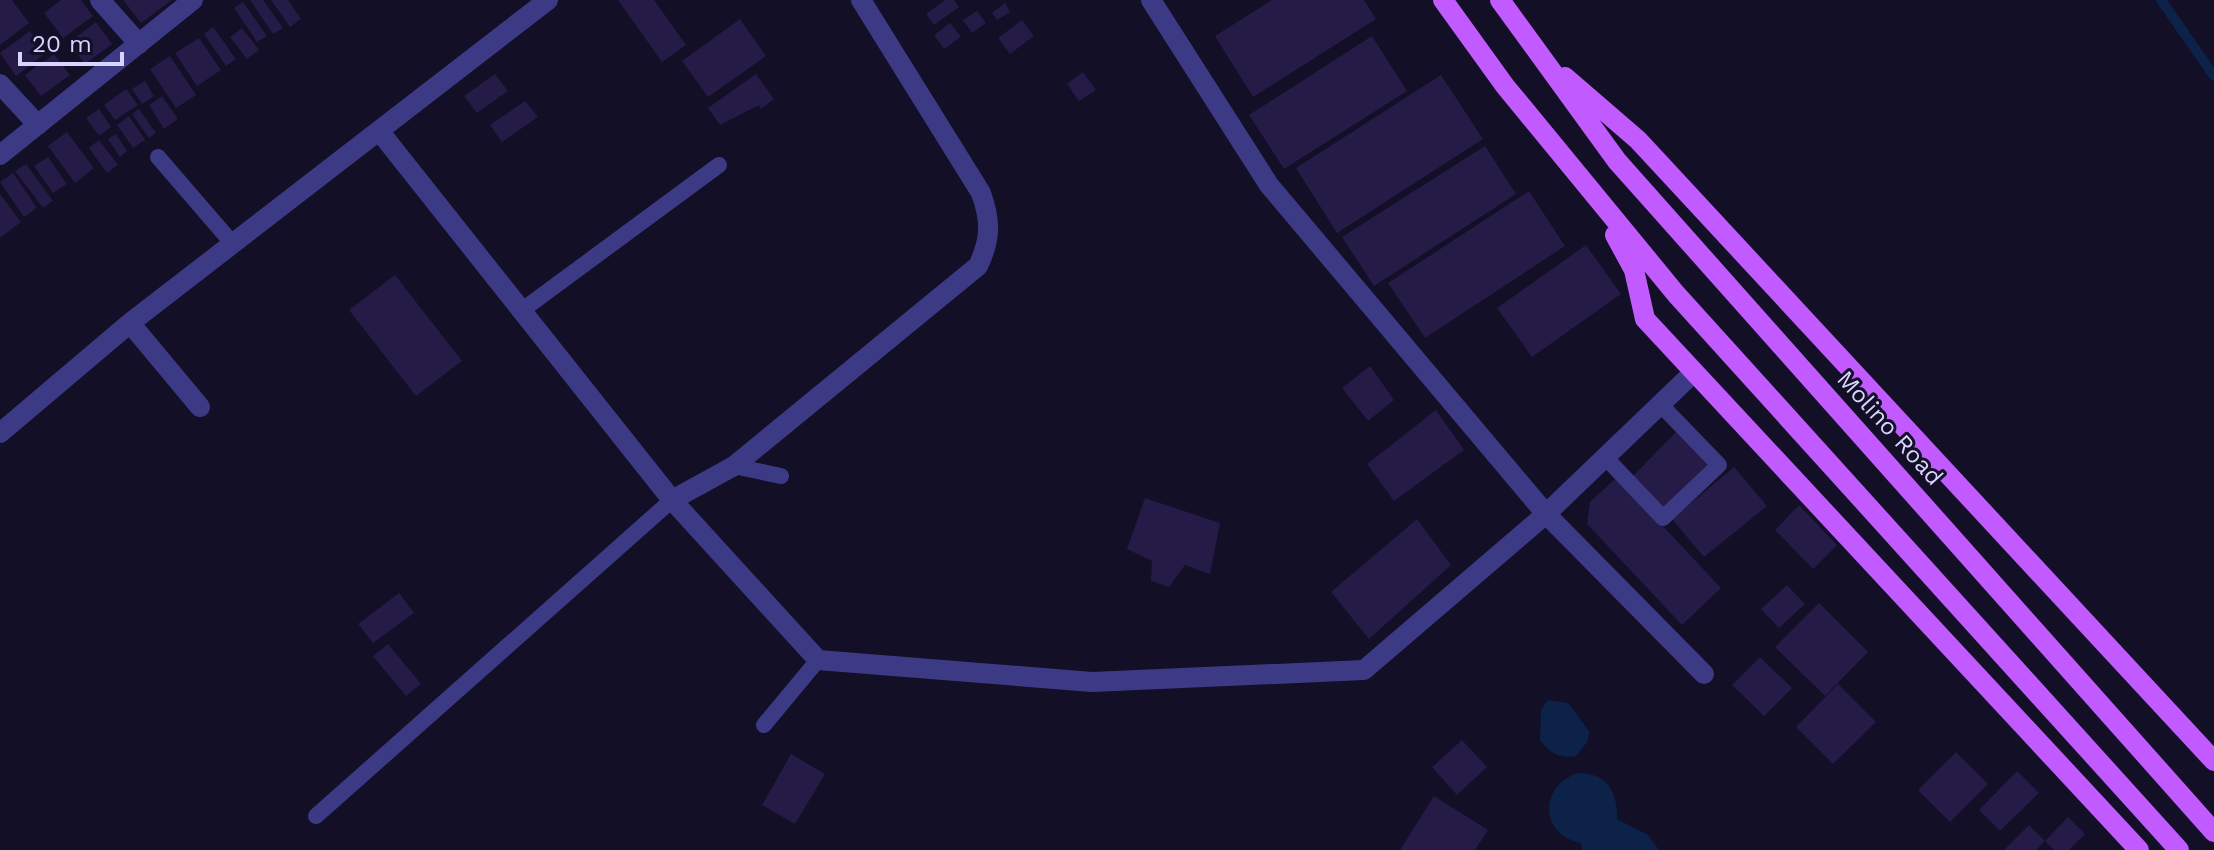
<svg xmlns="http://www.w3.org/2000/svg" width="2214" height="850" font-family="'Work Sans',sans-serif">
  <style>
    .water { fill: #0c2248 }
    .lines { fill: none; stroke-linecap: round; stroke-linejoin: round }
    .stream { stroke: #0c2248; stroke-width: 10 }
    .building { fill: #241b47 }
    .lane { stroke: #3d3a85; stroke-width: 16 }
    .street { stroke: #3d3a85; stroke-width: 20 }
    .primary { stroke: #c25bff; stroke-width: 20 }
    .labels { text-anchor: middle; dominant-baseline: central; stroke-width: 6; stroke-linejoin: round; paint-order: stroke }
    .street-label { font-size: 24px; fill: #d9d4ff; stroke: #130f26 }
  </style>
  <rect width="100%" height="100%" fill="#130f26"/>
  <path class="water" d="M 1548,700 L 1568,703 L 1589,731 L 1588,741 L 1576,756 C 1561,759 1549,753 1540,740 L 1541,710 Z
    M 1578,773 C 1607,773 1618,792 1617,819 L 1648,835 L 1659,850 L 1582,850 L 1581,843 C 1539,835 1539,786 1578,773 Z"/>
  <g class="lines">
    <path class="stream" d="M 2161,0 L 2214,76"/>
  </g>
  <path class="building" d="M 0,0 L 12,0 L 29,23 L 0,45 Z
    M 61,0 L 81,0 L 93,16 L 63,38 L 44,13 Z
    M 123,0 L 172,0 L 141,23 Z
    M 250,0 L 263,0 L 283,28 L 273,34 Z
    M 271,0 L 288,0 L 301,19 L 290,27 Z
    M 618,0 L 654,0 L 686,45 L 662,62 Z
    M 945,0 L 954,0 L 959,7 L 934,25 L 926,14 Z
    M 1272,0 L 1364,0 L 1376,19 L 1253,97 L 1215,36 Z
    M 243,2 L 267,36 L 257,42 L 234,8 Z
    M 1005,3 L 1010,12 L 997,20 L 992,13 Z
    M 977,11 L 986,23 L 972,33 L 963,20 Z
    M 740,19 L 766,56 L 708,97 L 682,61 Z
    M 1022,20 L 1034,36 L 1010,54 L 998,38 Z
    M 96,22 L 112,44 L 85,64 L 68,43 Z
    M 950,23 L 961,37 L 944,49 L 934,35 Z
    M 213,27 L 236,59 L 226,66 L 204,34 Z
    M 242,28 L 259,50 L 247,59 L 230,37 Z
    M 30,31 L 46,53 L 16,76 L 0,53 Z
    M 1372,36 L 1407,91 L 1284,169 L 1249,115 Z
    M 199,38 L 221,70 L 197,86 L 175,53 Z
    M 54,54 L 70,75 L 41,96 L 25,75 Z
    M 170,56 L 196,95 L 176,108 L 150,69 Z
    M 1083,72 L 1096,90 L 1079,101 L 1067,84 Z
    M 495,74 L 508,91 L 477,113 L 464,96 Z
    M 756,74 L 774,99 L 761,109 L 759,105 L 720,125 L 708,108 Z
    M 1441,75 L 1483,139 L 1337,233 L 1296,168 Z
    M 145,81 L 154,96 L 142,104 L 132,89 Z
    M 126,89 L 138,105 L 115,120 L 104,105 Z
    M 162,96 L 178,119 L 164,129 L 149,105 Z
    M 525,101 L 538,117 L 502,142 L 490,125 Z
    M 99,109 L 111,127 L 99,136 L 86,118 Z
    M 139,109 L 156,133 L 149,138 L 132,114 Z
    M 129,116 L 145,140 L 133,148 L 117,125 Z
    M 67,132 L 94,168 L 75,183 L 48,146 Z
    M 116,134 L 127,151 L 120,157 L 108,139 Z
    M 99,140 L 118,165 L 107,173 L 89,148 Z
    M 1485,146 L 1516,194 L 1374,286 L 1342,237 Z
    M 48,157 L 67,184 L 53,193 L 34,166 Z
    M 26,164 L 53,201 L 43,208 L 15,171 Z
    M 13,173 L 37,208 L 24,217 L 0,182 Z
    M 1529,191 L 1565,246 L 1425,338 L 1388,283 Z
    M 0,194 L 21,222 L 0,238 Z
    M 1586,245 L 1621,294 L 1532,357 L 1497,308 Z
    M 395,275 L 462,361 L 416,396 L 349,310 Z
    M 1370,366 L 1394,400 L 1368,421 L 1342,388 Z
    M 1436,410 L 1464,450 L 1394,501 L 1367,464 Z
    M 1677,431 L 1710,463 L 1663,510 L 1631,478 Z
    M 1734,467 L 1767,506 L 1704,557 L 1672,519 Z
    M 1617,477 L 1721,588 L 1682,625 L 1587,524 L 1590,502 Z
    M 1145,498 L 1220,523 L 1210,574 L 1185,565 L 1169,587 L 1151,581 L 1152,561 L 1127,549 Z
    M 1799,505 L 1837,545 L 1813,569 L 1775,530 Z
    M 1417,519 L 1451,565 L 1369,639 L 1331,592 Z
    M 1787,585 L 1805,604 L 1779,628 L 1761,609 Z
    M 399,593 L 414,613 L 373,643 L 358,624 Z
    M 1819,603 L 1868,652 L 1825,696 L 1775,647 Z
    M 388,644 L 421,684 L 406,696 L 373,656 Z
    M 1760,657 L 1792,688 L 1764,716 L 1732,685 Z
    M 1838,684 L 1876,722 L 1833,764 L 1796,727 Z
    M 1462,740 L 1487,767 L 1457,795 L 1432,767 Z
    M 1956,752 L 1988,784 L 1950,822 L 1918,790 Z
    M 791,754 L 825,774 L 795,824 L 762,805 Z
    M 2017,771 L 2039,793 L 2000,831 L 1979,810 Z
    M 1434,796 L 1488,830 L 1475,850 L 1400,850 Z
    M 2068,817 L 2085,834 L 2069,850 L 2054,850 L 2045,841 Z
    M 2029,825 L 2045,841 L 2036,850 L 2004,850 Z"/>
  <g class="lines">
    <path class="lane" d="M 158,157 L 233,244
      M 521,311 L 719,165
      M 1605,457 L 1663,518 L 1719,465 L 1660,404
      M 734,466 L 781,476
      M 764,725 L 818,660
      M 316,816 L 672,500"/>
    <path class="street" d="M 100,0 L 139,44
      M 1151,0 L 1269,185 L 1546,514 L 1704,674
      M 0,84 L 38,125
      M 380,132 L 672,500 L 818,660 L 1092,682 L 1364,670 L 1546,514 L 1693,373
      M 0,155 L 193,0
      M 130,323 L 200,407
      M 0,433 L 130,323 L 548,0
      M 672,500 L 734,466 L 978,266 C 991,239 991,221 981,193 L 861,0"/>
    <path class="primary" d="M 1443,0 L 1505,86 L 1676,294 L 2179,850
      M 1500,0 L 1617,161 L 2214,832
      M 1565,77 L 1638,140 L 2214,761
      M 1615,235 L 1634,270 L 1645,319 L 2139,850"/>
  </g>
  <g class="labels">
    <g class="street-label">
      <text transform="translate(1890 428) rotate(48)">Molino Road</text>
    </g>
  </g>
  <path d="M20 52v12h102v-12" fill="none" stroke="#d9d4ff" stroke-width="4"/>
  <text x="32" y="52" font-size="24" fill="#d9d4ff" stroke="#130f26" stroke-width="6" paint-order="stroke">20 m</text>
</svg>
